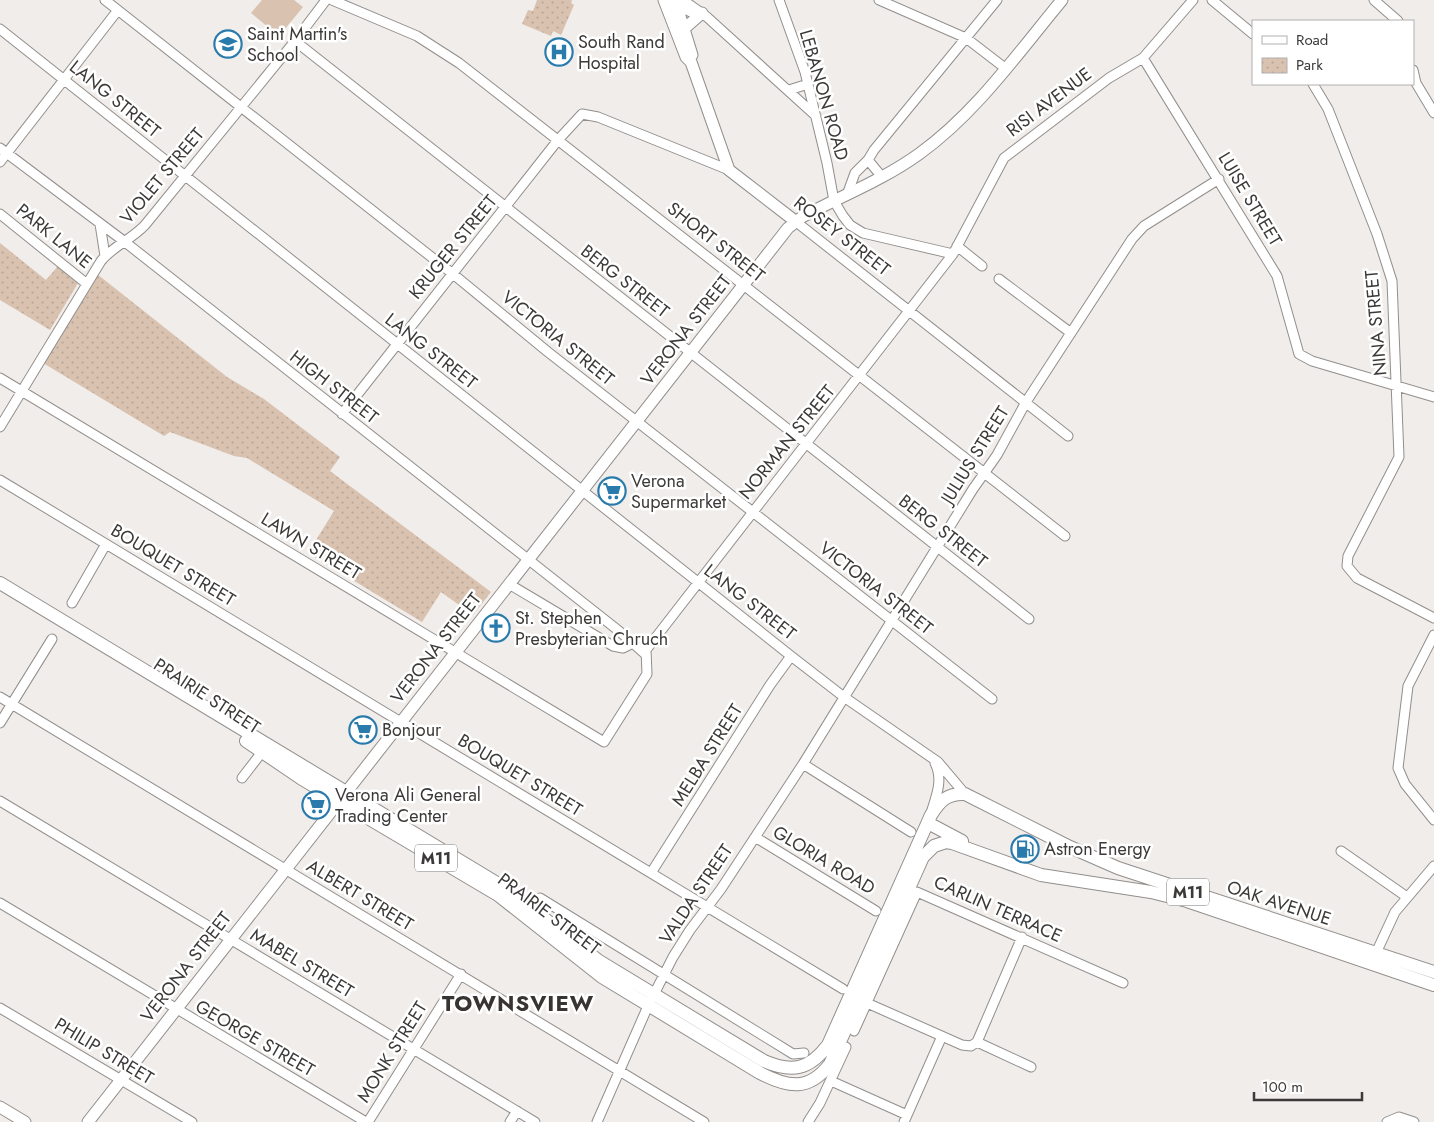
<svg xmlns="http://www.w3.org/2000/svg" width="1434" height="1122" font-family="Jost,sans-serif">
  <style>
    .green { fill: #d9c2b0 }
    .park { fill: url(#park-dots) }
    .lines { fill: none; stroke-linecap: round; stroke-linejoin: round }
    .street-casing { stroke: #928e8c; stroke-width: 11 }
    .secondary-casing { stroke: #928e8c; stroke-width: 13 }
    .primary-casing { stroke: #928e8c; stroke-width: 14 }
    .street { stroke: #fff; stroke-width: 9 }
    .secondary { stroke: #fff; stroke-width: 11 }
    .primary { stroke: #fff; stroke-width: 12 }
    .labels { text-anchor: middle; dominant-baseline: central; stroke-width: 5; stroke-linejoin: round; paint-order: stroke }
    .shield { fill: #fff; stroke: #767574; stroke-width: 1 }
    .shield-label { font-size: 16px; font-weight: bold; fill: #3c3a39 }
    .poi-label { font-size: 18px; fill: #3c3a39; stroke: #fff; text-anchor: start }
    .street-label { font-size: 18px; fill: #3c3a39; stroke: #fff }
    .district-label { font-size: 22px; font-weight: bold; letter-spacing: 1px; fill: #373432; stroke: #fff }
  </style>
  <defs>
    <pattern id="park-dots" width="8" height="8" patternUnits="userSpaceOnUse" patternTransform="scale(1.25)"><rect width="8" height="8" fill="#d9c2b0"/><path d="M2 2h.1M6 6h.1" fill="none" stroke="#bba798" stroke-width="1.8" stroke-linecap="round"/></pattern>
  </defs>
  <rect width="100%" height="100%" fill="#f1edea"/>
  <path class="green" d="M 262,0 L 294,0 L 303,7 L 279,36 L 251,13 Z"/>
  <path class="park" d="M 537,0 L 572,0 L 571,3 L 574,5 L 561,35 L 553,31 L 551,36 L 522,24 L 528,10 L 533,11 Z
    M 0,243 L 46,280 L 58,266 L 78,283 L 50,330 L 0,300 Z
    M 97,274 L 227,377 L 264,399 L 340,457 L 330,471 L 491,592 L 473,615 L 441,592 L 422,622 L 308,553 L 334,511 L 247,458 L 234,456 L 170,432 L 164,436 L 43,363 Z"/>
  <g class="lines">
    <g class="street-casing">
      <path id="street" d="M 105,0 L 453,274 L 548,352 L 992,699
        M 332,0 L 417,36 L 459,63 L 1065,536
        M 683,0 L 707,17 L 816,116
        M 779,0 L 805,72 L 827,163 L 834,201 L 843,216 L 850,225 L 863,233 L 953,254
        M 879,0 L 966,38 L 1005,68
        M 1212,0 L 1253,34
        M 1374,0 L 1398,21
        M 672,3 L 699,16
        M 0,29 L 791,656 L 844,697 L 938,762 L 965,794
        M 295,41 L 1029,619
        M 1143,58 L 1277,276 L 1299,354 L 1312,361 L 1434,397
        M 1413,70 L 1416,83 L 1434,113
        M 1313,84 L 1328,109 L 1377,234 L 1392,281 L 1399,457 L 1348,556 L 1347,566 L 1357,578 L 1434,618
        M 789,90 L 808,84
        M 0,148 L 125,242 L 619,631 L 645,654
        M 0,162 L 118,10
        M 882,177 L 868,160 L 874,150 L 997,0
        M 847,195 L 855,173 L 868,160
        M 0,214 L 87,284
        M 795,221 L 1068,436
        M 100,224 L 105,256
        M 957,246 L 982,266
        M 999,279 L 1071,333
        M 0,378 L 604,742 L 647,674 L 646,650 L 953,254 L 1004,158 L 1109,78 L 1143,58 L 1193,0
        M 342,414 L 558,140 L 582,114 L 598,117 L 729,170
        M 0,427 L 101,261 C 113,246 131,240 145,225 L 295,41 L 326,0
        M 0,480 L 843,989
        M 509,584 L 613,646 L 623,648 L 631,644
        M 72,603 L 106,544
        M 1434,635 L 1408,686 L 1398,768 L 1405,784 L 1434,820
        M 0,697 L 704,1122
        M 0,723 L 52,639
        M 803,764 L 911,832
        M 242,778 L 262,752
        M 0,801 L 535,1122
        M 932,810 C 937,794 943,779 935,763
        M 755,837 L 876,911
        M 1341,851 L 1407,897
        M 651,873 L 770,685 L 791,656
        M 540,898 L 793,1054 L 804,1053
        M 0,903 L 366,1122
        M 1376,953 L 1395,912 L 1434,866
        M 867,1003 L 962,1045 L 971,1046 L 977,1042 L 1031,1067
        M 0,1008 L 192,1122
        M 854,1031 L 917,892 L 1123,983
        M 977,1042 L 1022,937
        M 831,1081 L 907,1115
        M 368,1122 L 461,974
        M 510,1122 L 517,1111
        M 597,1122 L 648,1006 L 673,957 L 690,930 L 721,889 L 803,764 L 973,489 L 997,455 L 1026,402 L 1132,239 L 1144,226 L 1219,179
        M 808,1122 L 820,1103 L 846,1047
        M 904,1122 L 942,1036
        M 1387,1122 L 1399,1117 L 1414,1122"/>
    </g>
    <g class="secondary-casing">
      <path id="secondary" d="M 664,0 L 686,57 L 691,62 L 729,170 L 795,221
        M 675,0 L 692,55
        M 685,28 L 702,13
        M 0,1107 L 25,1122
        M 88,1122 L 788,228 L 802,217 C 841,196 883,180 919,154 C 976,113 1018,53 1062,0"/>
    </g>
    <g class="primary-casing">
      <path id="primary" d="M 0,583 L 505,888 L 599,961 L 764,1061 C 792,1073 809,1070 828,1045 L 931,815 C 940,801 947,793 965,794 L 1070,847 L 1118,868 L 1434,972
        M 246,741 L 302,779 L 498,895 L 602,977 L 760,1073 C 789,1088 809,1091 830,1064 L 923,857 L 934,846 L 946,842 L 952,843 L 1041,875 L 1151,892 L 1187,901 L 1434,985
        M 928,823 L 962,841"/>
    </g>
    <use href="#street" class="street"/>
    <use href="#secondary" class="secondary"/>
    <use href="#primary" class="primary"/>
  </g>
  <defs>
    <g id="school-ring" transform="scale(1.4375)"><circle r="9.5" fill="#fff" stroke="#297bac" stroke-width="1.5"/><path d="M0-5L7-2L0 1L-7-2ZM-4 1L0 2.5L4 1V4Q0 6-4 4Z" fill="#297bac"/></g>
    <g id="hospital-ring" transform="scale(1.4375)"><circle r="9.5" fill="#fff" stroke="#297bac" stroke-width="1.5"/><path d="M-5-5h3v3.5h4V-5h3V5h-3V1.5h-4V5h-3Z" fill="#297bac"/></g>
    <g id="supermarket-ring" transform="scale(1.4375)"><circle r="9.5" fill="#fff" stroke="#297bac" stroke-width="1.5"/><path d="M-6-5.5h2.5l.6 2H6L4.5 2H-2.5L-4.4-4H-6ZM-1.5 3.2a1.3 1.3 0 1 0 .1 0ZM3 3.2a1.3 1.3 0 1 0 .1 0Z" fill="#297bac"/></g>
    <g id="church-ring" transform="scale(1.4375)"><circle r="9.5" fill="#fff" stroke="#297bac" stroke-width="1.5"/><path d="M-1.2-6h2.4v3.5h3.3v2.4h-3.3V6h-2.4V-.1h-3.3v-2.4h3.3Z" fill="#297bac"/></g>
    <g id="fuel-ring" transform="scale(1.4375)"><circle r="9.5" fill="#fff" stroke="#297bac" stroke-width="1.5"/><path d="M-5.5-6h7V0h2V4h1.3V-2.5L3-4.5l.8-.8L6-3V5H2.5V1h-1V6h-7ZM-4.2-4.7v3.2H.2V-4.7Z" fill="#297bac"/></g>
  </defs>
  <g fill-rule="evenodd">
    <use href="#school-ring" x="228" y="44"/>
    <use href="#hospital-ring" x="559" y="52"/>
    <use href="#supermarket-ring" x="612" y="491"/>
    <use href="#church-ring" x="496" y="628"/>
    <use href="#supermarket-ring" x="363" y="730"/>
    <use href="#supermarket-ring" x="316" y="805"/>
    <use href="#fuel-ring" x="1025" y="849"/>
  </g>
  <g class="labels">
    <g class="shield">
      <rect x="415" y="844.5" width="42" height="27" rx="4"/>
      <rect x="1167" y="878.5" width="42" height="27" rx="4"/>
    </g>
    <g class="shield-label">
      <text x="436" y="858">M11</text>
      <text x="1188" y="892">M11</text>
    </g>
    <g class="poi-label">
      <text x="247" y="34">Saint Martin's<tspan x="247" dy="21">School</tspan></text>
      <text x="578" y="42">South Rand<tspan x="578" dy="21">Hospital</tspan></text>
      <text x="631" y="481">Verona<tspan x="631" dy="21">Supermarket</tspan></text>
      <text x="515" y="618">St. Stephen<tspan x="515" dy="21">Presbyterian Chruch</tspan></text>
      <text x="382" y="730">Bonjour</text>
      <text x="335" y="795">Verona Ali General<tspan x="335" dy="21">Trading Center</tspan></text>
      <text x="1044" y="849">Astron Energy</text>
    </g>
    <g class="street-label">
      <text transform="translate(824 95) rotate(74)">LEBANON ROAD</text>
      <text transform="translate(115 99) rotate(39)">LANG STREET</text>
      <text transform="translate(1049 102) rotate(-37)">RISI AVENUE</text>
      <text transform="translate(162 176) rotate(-50)">VIOLET STREET</text>
      <text transform="translate(1250 199) rotate(59)">LUISE STREET</text>
      <text transform="translate(54 236) rotate(39)">PARK LANE</text>
      <text transform="translate(842 236) rotate(38)">ROSEY STREET</text>
      <text transform="translate(716 242) rotate(38)">SHORT STREET</text>
      <text transform="translate(453 247) rotate(-51)">KRUGER STREET</text>
      <text transform="translate(625 281) rotate(38)">BERG STREET</text>
      <text transform="translate(1376 323) rotate(-95)">NINA STREET</text>
      <text transform="translate(686 330) rotate(-52)">VERONA STREET</text>
      <text transform="translate(558 338) rotate(39)">VICTORIA STREET</text>
      <text transform="translate(431 351) rotate(38)">LANG STREET</text>
      <text transform="translate(334 387) rotate(38)">HIGH STREET</text>
      <text transform="translate(787 442) rotate(-51)">NORMAN STREET</text>
      <text transform="translate(975 455) rotate(-58)">JULIUS STREET</text>
      <text transform="translate(943 531) rotate(38)">BERG STREET</text>
      <text transform="translate(311 546) rotate(31)">LAWN STREET</text>
      <text transform="translate(173 565) rotate(31)">BOUQUET STREET</text>
      <text transform="translate(876 588) rotate(38)">VICTORIA STREET</text>
      <text transform="translate(750 602) rotate(38)">LANG STREET</text>
      <text transform="translate(436 648) rotate(-52)">VERONA STREET</text>
      <text transform="translate(207 696) rotate(33)">PRAIRIE STREET</text>
      <text transform="translate(707 755) rotate(-58)">MELBA STREET</text>
      <text transform="translate(520 775) rotate(31)">BOUQUET STREET</text>
      <text transform="translate(824 860) rotate(31)">GLORIA ROAD</text>
      <text transform="translate(696 894) rotate(-56)">VALDA STREET</text>
      <text transform="translate(360 895) rotate(31)">ALBERT STREET</text>
      <text transform="translate(1279 903) rotate(18)">OAK AVENUE</text>
      <text transform="translate(998 909) rotate(24)">CARLIN TERRACE</text>
      <text transform="translate(549 914) rotate(37)">PRAIRIE STREET</text>
      <text transform="translate(302 963) rotate(31)">MABEL STREET</text>
      <text transform="translate(186 967) rotate(-52)">VERONA STREET</text>
      <text transform="translate(255 1038) rotate(30)">GEORGE STREET</text>
      <text transform="translate(104 1051) rotate(31)">PHILIP STREET</text>
      <text transform="translate(392 1052) rotate(-58)">MONK STREET</text>
    </g>
    <g class="district-label">
      <text x="518" y="1003">TOWNSVIEW</text>
    </g>
  </g>
  <rect x="1252" y="20" width="162" height="65" fill="#ffffff" stroke="#b1b0b0"/>
  <rect x="1262" y="36" width="25" height="8" fill="#ffffff" stroke="#b1b0b0"/>
  <text x="1296" y="45" font-size="15" fill="#3c3a39">Road</text>
  <rect x="1262" y="58" width="25" height="15" fill="url(#park-dots)" stroke="#b1b0b0"/>
  <text x="1296" y="70" font-size="15" fill="#3c3a39">Park</text>
  <path d="M1254 1092v8h108v-8" fill="none" stroke="#3c3a39" stroke-width="2.5"/>
  <text x="1262" y="1092" font-size="15" fill="#3c3a39" stroke="#ffffff" stroke-width="4" paint-order="stroke">100 m</text>
</svg>
